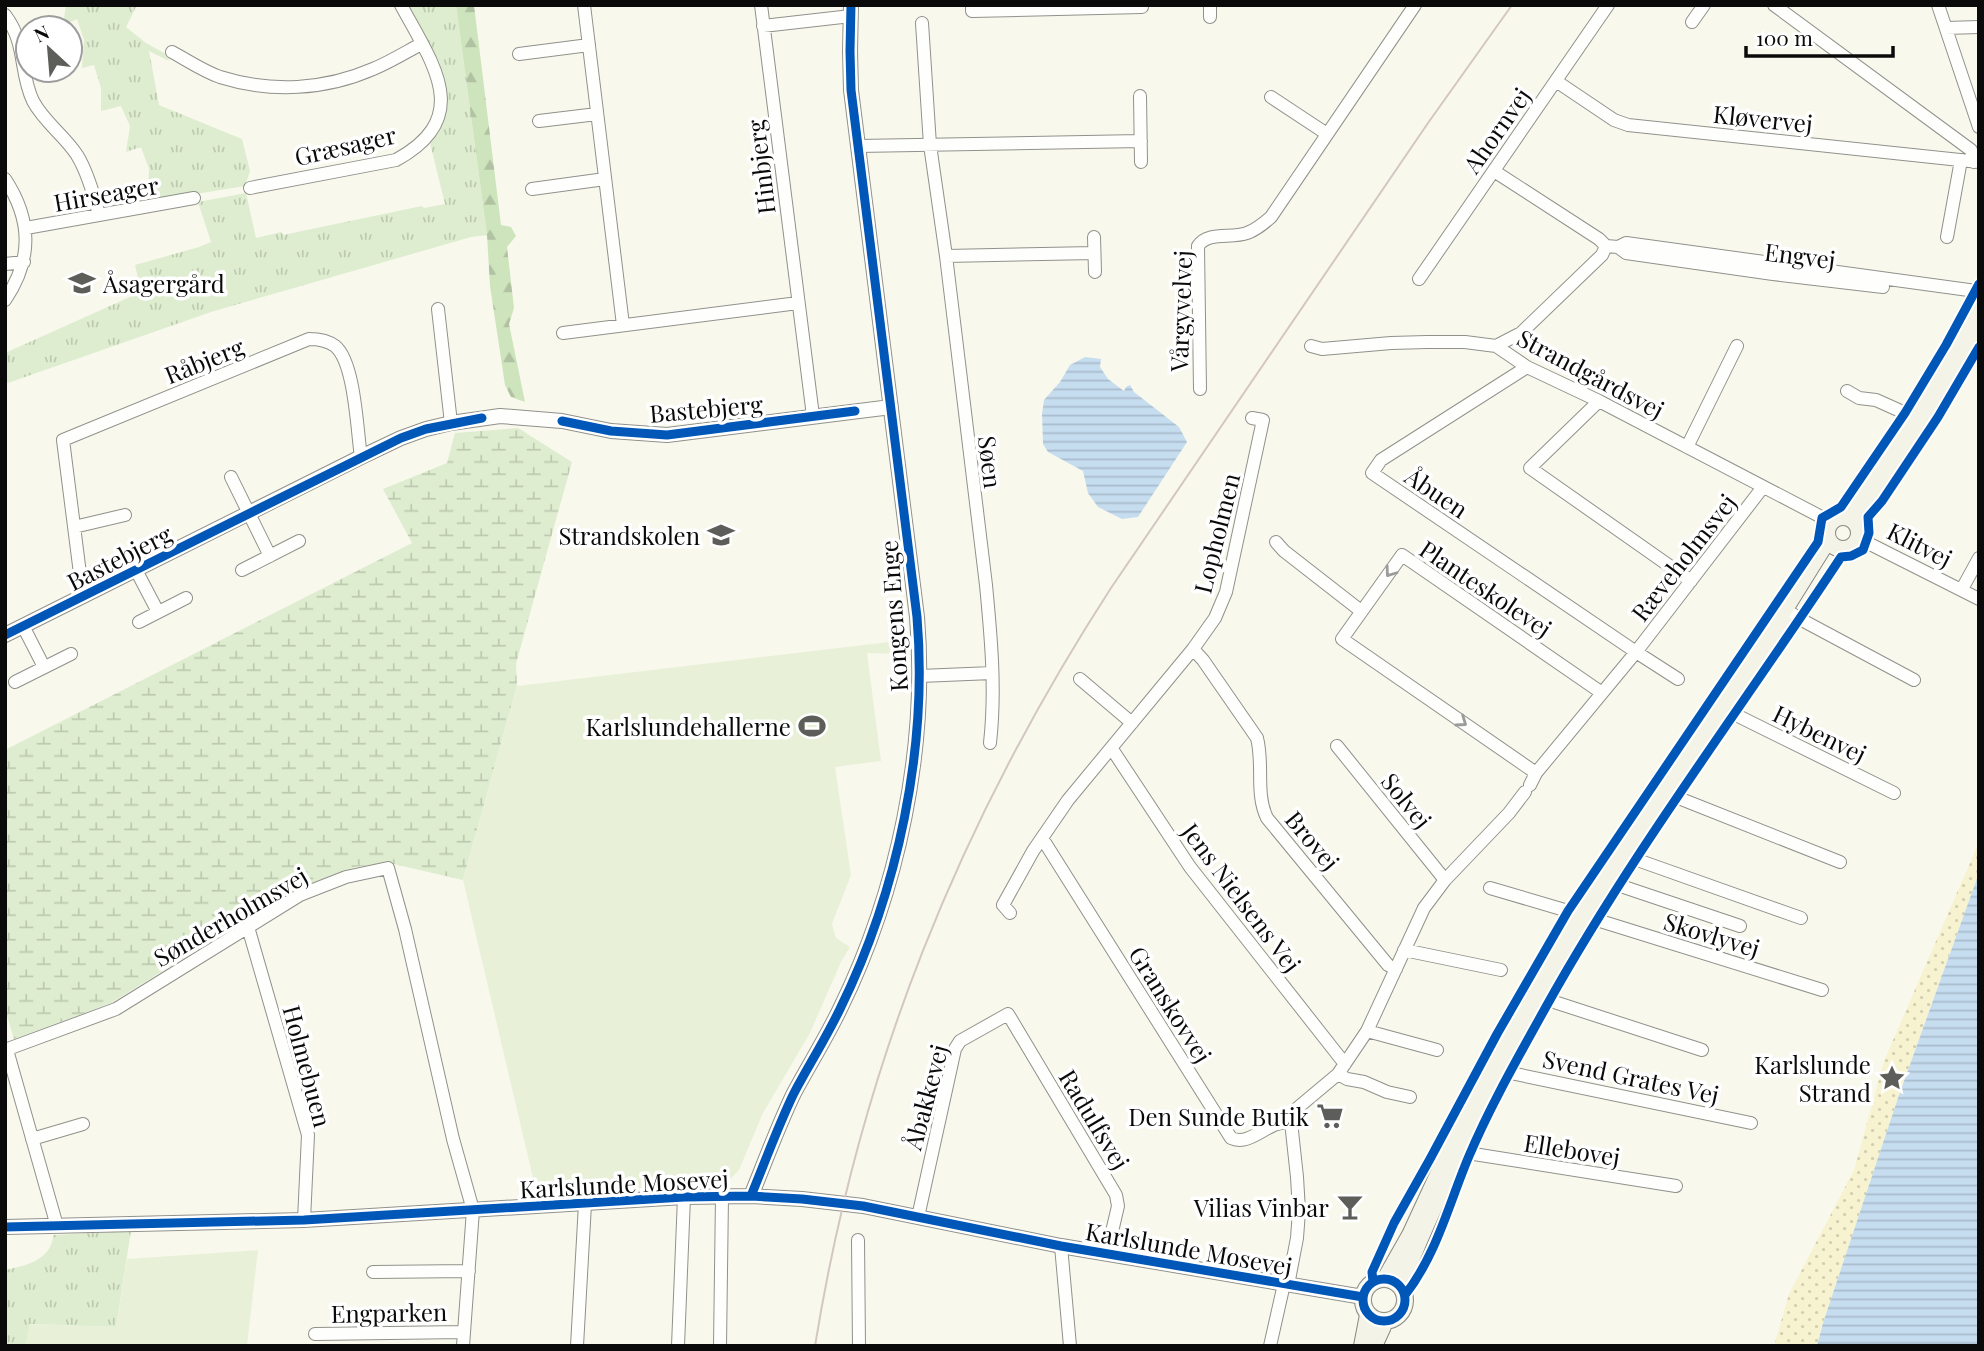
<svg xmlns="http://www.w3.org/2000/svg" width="1984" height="1351" font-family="'Playfair Display',serif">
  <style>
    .grass { fill: url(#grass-tufts) }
    .forest { fill: url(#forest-firs) }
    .wetland { fill: url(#wetland-marsh) }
    .sand { fill: url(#sand-dots) }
    .pitch { fill: #e8f1d8 }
    .water { fill: url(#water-rules) }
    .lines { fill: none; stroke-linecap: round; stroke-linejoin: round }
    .minor-casing { stroke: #91918c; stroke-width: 14 }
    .tertiary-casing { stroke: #91918c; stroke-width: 16 }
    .secondary-casing { stroke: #888883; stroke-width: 18 }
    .minor { stroke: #fefefc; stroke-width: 12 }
    .tertiary { stroke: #fefefc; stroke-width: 14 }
    .secondary { stroke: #f3f3e8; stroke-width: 16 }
    .tram { stroke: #d4c6c3; stroke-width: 2 }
    .cycleway-casing { stroke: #fff; stroke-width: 13 }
    .cycleway { stroke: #0057b8; stroke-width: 9 }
    .oneway { stroke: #9c9c9b }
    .labels { text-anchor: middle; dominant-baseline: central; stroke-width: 7; stroke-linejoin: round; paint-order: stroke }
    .street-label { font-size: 24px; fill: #0a0a0a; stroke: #fff }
    .poi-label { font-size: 24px; fill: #0a0a0a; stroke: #fff; text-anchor: end }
  </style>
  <defs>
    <pattern id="grass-tufts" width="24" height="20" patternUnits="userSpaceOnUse" patternTransform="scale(1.75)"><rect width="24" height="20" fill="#deedcf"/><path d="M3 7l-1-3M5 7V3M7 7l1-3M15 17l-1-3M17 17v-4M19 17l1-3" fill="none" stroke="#bdcab0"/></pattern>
    <pattern id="forest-firs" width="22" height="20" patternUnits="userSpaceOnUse" patternTransform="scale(1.75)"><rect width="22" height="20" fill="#cee4bd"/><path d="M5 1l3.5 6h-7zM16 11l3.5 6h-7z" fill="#b0c2a1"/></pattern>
    <pattern id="wetland-marsh" width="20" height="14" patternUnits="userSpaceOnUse" patternTransform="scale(1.75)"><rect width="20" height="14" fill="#deedcf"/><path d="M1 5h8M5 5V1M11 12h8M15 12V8" fill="none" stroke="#bdcab0"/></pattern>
    <pattern id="sand-dots" width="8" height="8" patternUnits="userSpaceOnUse" patternTransform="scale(1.75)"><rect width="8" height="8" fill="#f7f3d0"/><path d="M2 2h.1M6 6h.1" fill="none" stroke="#d2cfb1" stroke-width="1.8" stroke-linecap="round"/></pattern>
    <pattern id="water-rules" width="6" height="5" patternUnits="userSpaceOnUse" patternTransform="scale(1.75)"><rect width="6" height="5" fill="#c6ddf0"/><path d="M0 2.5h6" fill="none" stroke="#a9bccc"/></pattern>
  </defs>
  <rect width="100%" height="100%" fill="#f8f8ed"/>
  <path class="grass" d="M 66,5 L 137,5 L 126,27 L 146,43 L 166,54 L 169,61 L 149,51 L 159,105 L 242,139 L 250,171 L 245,186 L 134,204 L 133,200 L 143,197 L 148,192 L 149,169 L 141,147 L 126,152 L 130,126 L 121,106 L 101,111 L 101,88 L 94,65 L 82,68 L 84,40 L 77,19 L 63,25 Z
    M 406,5 L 456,5 L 487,235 L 471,237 L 211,312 L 5,384 L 5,353 L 141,292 L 135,265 L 199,247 L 211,242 L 198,202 L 246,193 L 256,238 L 281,232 L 283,235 L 422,206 L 424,208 L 445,204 L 430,143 L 438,130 L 445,102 Z
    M 131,1231 L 116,1327 L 30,1324 L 26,1346 L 5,1346 L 5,1270 C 25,1266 52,1260 53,1235 Z"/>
  <path class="forest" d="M 456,5 L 474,5 L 501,225 L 511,227 L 516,236 L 507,247 L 514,308 L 509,324 L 525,402 L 511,397 L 505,385 L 490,286 L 487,235 Z"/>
  <path class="wetland" d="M 518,428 L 572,462 L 516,664 L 517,686 L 463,880 L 389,863 L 355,867 L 319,880 L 279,899 L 111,1003 L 14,1039 L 5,1009 L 5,750 L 412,543 L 383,489 L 447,463 L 455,433 Z"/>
  <path class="sand" d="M 1979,842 L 1979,873 L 1899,1095 L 1823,1323 L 1817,1346 L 1774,1346 L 1789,1294 L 1854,1170 L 1884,1061 Z"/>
  <path class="pitch" d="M 906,640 L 905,654 L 867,653 L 881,761 L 835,767 L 851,875 L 832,924 L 836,938 L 850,947 L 841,962 L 810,1033 L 763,1113 L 739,1170 L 727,1182 L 537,1195 L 463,880 L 517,686 Z
    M 258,1250 L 247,1346 L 26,1346 L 29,1324 L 116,1327 L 127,1259 Z"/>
  <path class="water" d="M 1085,357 L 1101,359 L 1100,367 L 1108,379 L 1124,391 L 1126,387 L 1130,385 L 1134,392 L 1179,427 L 1187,442 L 1138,517 L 1122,519 L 1098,507 L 1088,493 L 1083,471 L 1048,452 L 1043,444 L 1042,414 L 1044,400 L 1060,382 L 1070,365 Z
    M 1979,873 L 1979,1346 L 1817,1346 L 1823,1323 L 1899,1095 Z"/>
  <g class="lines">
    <g class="minor-casing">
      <path id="minor" d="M 584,5 L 623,325
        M 761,5 L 813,416
        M 972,5 L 972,11 L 1142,7
        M 1210,5 L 1210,17
        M 1774,5 L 1971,150 L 1974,162
        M 1938,5 L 1979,127
        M 5,15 C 27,44 19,72 33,101 C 44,122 64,135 77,155 C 88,173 94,195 99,215
        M 1692,22 L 1704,5
        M 922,23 L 930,145 L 946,256 L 986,585 C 991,637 996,690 990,743
        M 763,26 L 851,16
        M 1946,28 L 1979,27
        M 172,52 C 187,60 203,71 220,77 C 271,93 325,90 373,69 C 390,62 406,52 421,44
        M 519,54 L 589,45
        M 1556,81 L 1614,120 L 1628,125 L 1979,162
        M 1140,96 L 1141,162
        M 1271,97 L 1327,134
        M 539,121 L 597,114
        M 858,146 L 1141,141
        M 1494,171 L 1599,239 L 1606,246
        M 5,179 C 32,220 33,259 5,300
        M 250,188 L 396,160 C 475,117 432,63 401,5
        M 532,189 L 605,179
        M 26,228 L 194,198
        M 1094,237 L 1095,272
        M 1947,237 L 1961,160
        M 1618,247 L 1626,253 L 1773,274 L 1883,287
        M 946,256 L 1094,253
        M 5,264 L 24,262
        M 1419,279 L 1608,5
        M 438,309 L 451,423
        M 563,333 L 798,303
        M 1311,346 L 1322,349 L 1391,343 L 1427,342 L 1465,342 L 1496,346 L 1527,367 L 1599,401 L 1831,522
        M 1496,346 L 1521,333 L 1602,255 L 1606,246 L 1618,247 L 1626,243 L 1976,291 L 1979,293
        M 1527,367 L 1381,460 L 1372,473 L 1636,652 L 1678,679
        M 1200,389 L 1198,246 C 1208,231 1231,239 1247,233 C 1256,230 1263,224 1271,217 L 1415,5
        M 1847,391 L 1859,398 L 1876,400 L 1914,417
        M 1599,401 L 1530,468 L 1691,581
        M 1687,447 L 1737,346
        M 231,477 L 270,556
        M 74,527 L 125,515
        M 1858,538 L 1979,599
        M 1276,542 L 1284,551 L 1361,611
        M 136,570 L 158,612
        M 242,570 L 299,541
        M 1962,589 L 1979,558
        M 83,597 L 63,440 L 309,339 C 319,339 327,340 335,346 C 355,362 357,431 361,457
        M 1785,609 L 1800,619 L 1914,680
        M 139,622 L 186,598
        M 23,626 L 44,667
        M 1193,649 L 1203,660 L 1257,738 C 1264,765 1255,793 1267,818 L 1388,965 L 1396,969
        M 920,676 L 992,673
        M 1080,679 L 1132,723
        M 15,682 L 71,654
        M 1728,711 L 1894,793
        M 1337,746 L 1445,880
        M 1112,749 L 1190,867 L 1345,1064
        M 1536,773 L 1342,639 L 1402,555 L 1602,693
        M 1530,785 L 1536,773 L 1636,652 L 1763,487
        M 1671,795 L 1840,862
        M 1042,838 L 1231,1138 C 1246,1145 1260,1131 1274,1125 C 1279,1123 1285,1122 1291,1122
        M 1629,857 L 1801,918
        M 1612,883 L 1740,926
        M 1490,888 L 1568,911 L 1576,916
        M 1010,913 L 1003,905 L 1033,851 L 1068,800 L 1193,649 L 1215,618 L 1226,592 L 1263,420 L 1252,418
        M 1590,916 L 1597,920 L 1822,990
        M 248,927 L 308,1135 L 304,1220
        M 1404,950 L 1501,970
        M 1542,998 L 1702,1050
        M 1367,1031 L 1437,1050
        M 5,1050 L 116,1009 L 300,895 L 346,877 L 388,868 L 405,929 L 453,1139 L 473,1210 L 463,1346
        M 7,1050 L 57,1226
        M 1501,1071 L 1751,1123
        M 1338,1074 L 1347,1079 L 1364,1082 L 1387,1092 L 1410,1097
        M 32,1139 L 83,1124
        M 1461,1152 L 1676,1186
        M 918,1217 L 955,1049 L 960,1041 L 1008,1014 L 1116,1195 L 1118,1206 L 1107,1253
        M 858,1240 L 859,1346
        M 1061,1246 L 1070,1346
        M 373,1272 L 469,1271
        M 1288,1285 L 1297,1238 L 1299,1211 L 1297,1177 L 1291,1122 L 1295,1110 L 1338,1074 L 1367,1031 L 1424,908 L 1445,880 L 1509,813 L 1525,792
        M 315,1334 L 464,1332
        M 577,1346 L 585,1204
        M 678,1346 L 684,1197
        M 720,1346 L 722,1196
        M 1270,1346 L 1284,1284"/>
    </g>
    <g class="tertiary-casing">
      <path id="tertiary" d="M 5,635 L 361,457 L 401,438 L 426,429 L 451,423 L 500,416 L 562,421 L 611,431 L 667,435 L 891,407
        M 751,1196 C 765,1162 778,1126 794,1093 C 809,1065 826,1038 840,1009 C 898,891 928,748 917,617 L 851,90 L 850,51 L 851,5
        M 5,1227 L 304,1220 L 684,1197 L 751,1196 L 802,1199 L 863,1206 L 1061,1246 L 1363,1297"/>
    </g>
    <g class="secondary-casing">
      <path id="secondary" d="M 1845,517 L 1914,417 L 1946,365 L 1979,302
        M1827 533a16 16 0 1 1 32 0a16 16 0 1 1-32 0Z
        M 1856,524 L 1922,427 L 1979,328
        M1363 1300a21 21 0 1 1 42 0a21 21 0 1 1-42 0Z
        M 1385,1279 L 1410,1235 L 1447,1155 L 1489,1070 L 1530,994 L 1576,916 L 1718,703 L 1785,609 L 1828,540
        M 1401,1286 C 1421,1232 1447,1179 1473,1127 C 1510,1055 1548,983 1591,915 C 1654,816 1721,721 1787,625
        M 1362,1346 L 1368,1315
        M 1374,1346 L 1385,1322"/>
    </g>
    <use href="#minor" class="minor"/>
    <use href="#tertiary" class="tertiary"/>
    <use href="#secondary" class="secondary"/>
    <path class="tram" d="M 815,1346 C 860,1068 959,823 1111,588 L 1428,123 L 1512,5"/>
    <g class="cycleway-casing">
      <path id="cycleway" d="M 562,421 L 611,431 L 667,435 L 855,411
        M 5,635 L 401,438 L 426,429 L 482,418
        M 751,1196 C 765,1162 778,1126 794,1093 C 809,1065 826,1038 840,1009 C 898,891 928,748 917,617 L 851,90 L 850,51 L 851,5
        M 5,1227 L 304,1220 L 684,1197 L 751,1196 L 802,1199 L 863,1206 L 1061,1246 L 1363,1297
        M1363 1300a21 21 0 1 1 42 0a21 21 0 1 1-42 0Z
        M 1373,1282 L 1372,1272 L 1394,1223 L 1430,1159 L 1497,1034 L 1568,911 L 1818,542 L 1822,518 L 1841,507 L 1905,413 L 1946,345 L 1979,284
        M 1405,1295 C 1437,1254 1449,1203 1469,1156 C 1491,1104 1520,1054 1547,1005 C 1634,849 1743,706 1841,557 L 1851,556 L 1863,550 L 1869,533 L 1868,517 L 1882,501 L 1938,417 L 1979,347"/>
    </g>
    <use href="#cycleway" class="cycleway"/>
  </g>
  <defs><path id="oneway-chevron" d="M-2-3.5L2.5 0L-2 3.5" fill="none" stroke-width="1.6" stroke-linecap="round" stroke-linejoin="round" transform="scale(1.75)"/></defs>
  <g class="oneway">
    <use href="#oneway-chevron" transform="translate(1390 572) rotate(126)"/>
    <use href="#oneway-chevron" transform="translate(1462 722) rotate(35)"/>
  </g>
  <defs>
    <g id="school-bare" transform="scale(2.1)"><path d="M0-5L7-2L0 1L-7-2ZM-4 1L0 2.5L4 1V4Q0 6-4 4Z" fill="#5d5d59" stroke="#fff" stroke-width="2.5" paint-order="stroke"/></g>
    <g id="stadium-bare" transform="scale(2.1)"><path d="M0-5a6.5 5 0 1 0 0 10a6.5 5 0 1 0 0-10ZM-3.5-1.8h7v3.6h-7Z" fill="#5d5d59" stroke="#fff" stroke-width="2.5" paint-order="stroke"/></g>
    <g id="sight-bare" transform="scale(2.1)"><path d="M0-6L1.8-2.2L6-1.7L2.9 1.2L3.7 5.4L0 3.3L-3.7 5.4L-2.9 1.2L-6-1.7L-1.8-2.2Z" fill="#5d5d59" stroke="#fff" stroke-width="2.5" paint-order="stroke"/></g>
    <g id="supermarket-bare" transform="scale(2.1)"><path d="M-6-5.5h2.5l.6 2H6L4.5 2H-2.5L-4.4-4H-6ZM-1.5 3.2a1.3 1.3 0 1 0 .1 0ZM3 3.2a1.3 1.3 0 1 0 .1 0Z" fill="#5d5d59" stroke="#fff" stroke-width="2.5" paint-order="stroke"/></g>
    <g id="bar-bare" transform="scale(2.1)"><path d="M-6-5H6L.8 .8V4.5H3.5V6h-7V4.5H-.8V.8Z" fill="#5d5d59" stroke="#fff" stroke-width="2.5" paint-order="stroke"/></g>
  </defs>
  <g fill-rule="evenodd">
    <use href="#school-bare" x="82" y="283"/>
    <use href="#school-bare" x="721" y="535"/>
    <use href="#stadium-bare" x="812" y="726"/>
    <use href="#sight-bare" x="1892" y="1078"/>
    <use href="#supermarket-bare" x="1330" y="1116"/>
    <use href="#bar-bare" x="1350" y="1207"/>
  </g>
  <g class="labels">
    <g class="street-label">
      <text transform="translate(1763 118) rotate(6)">Kløvervej</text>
      <text transform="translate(1496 130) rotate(-55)">Ahornvej</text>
      <text transform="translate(345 145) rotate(-13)">Græsager</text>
      <text transform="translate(760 167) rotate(-97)">Hinbjerg</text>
      <text transform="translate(106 193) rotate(-10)">Hirseager</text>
      <text transform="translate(1800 255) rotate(7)">Engvej</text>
      <text transform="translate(1180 311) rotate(-88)">Vårgyvelvej</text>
      <text transform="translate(204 360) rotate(-22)">Råbjerg</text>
      <text transform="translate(1591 373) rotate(28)">Strandgårdsvej</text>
      <text transform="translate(706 408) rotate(-5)">Bastebjerg</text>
      <text transform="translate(991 462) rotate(83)">Søen</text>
      <text transform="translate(1437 492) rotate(34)">Åbuen</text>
      <text transform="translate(1216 533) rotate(-76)">Lopholmen</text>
      <text transform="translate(1920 544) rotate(27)">Klitvej</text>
      <text transform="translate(119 557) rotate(-27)">Bastebjerg</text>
      <text transform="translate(1683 557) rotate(-52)">Ræveholmsvej</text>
      <text transform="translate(1486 588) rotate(34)">Planteskolevej</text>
      <text transform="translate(893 616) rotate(-94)">Kongens Enge</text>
      <text transform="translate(1820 733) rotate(26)">Hybenvej</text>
      <text transform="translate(1407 800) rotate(51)">Solvej</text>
      <text transform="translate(1313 840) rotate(50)">Brovej</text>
      <text transform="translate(1242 897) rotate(53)">Jens Nielsens Vej</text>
      <text transform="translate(230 916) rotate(-30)">Sønderholmsvej</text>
      <text transform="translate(1712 934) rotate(17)">Skovlyvej</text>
      <text transform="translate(1171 1004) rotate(58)">Granskovvej</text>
      <text transform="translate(308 1066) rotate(75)">Holmebuen</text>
      <text transform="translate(1631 1076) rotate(12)">Svend Grates Vej</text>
      <text transform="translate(925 1097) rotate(-75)">Åbakkevej</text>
      <text transform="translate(1095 1119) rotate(59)">Radulfsvej</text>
      <text transform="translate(1572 1149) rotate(9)">Ellebovej</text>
      <text transform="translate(624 1183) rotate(-3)">Karlslunde Mosevej</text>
      <text transform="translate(1189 1248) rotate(10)">Karlslunde Mosevej</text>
      <text transform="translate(389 1312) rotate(-1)">Engparken</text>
    </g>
    <g class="poi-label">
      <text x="103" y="283" text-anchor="start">Åsagergård</text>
      <text x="700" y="535">Strandskolen</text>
      <text x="791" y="726">Karlslundehallerne</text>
      <text x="1871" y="1064">Karlslunde<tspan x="1871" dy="28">Strand</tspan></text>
      <text x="1309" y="1116">Den Sunde Butik</text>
      <text x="1329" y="1207">Vilias Vinbar</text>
    </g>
  </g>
  <rect width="1984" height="1351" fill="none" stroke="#0a0a0a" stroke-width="14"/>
  <g transform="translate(49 49) rotate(334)"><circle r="33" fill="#ffffff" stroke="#9d9d9d" stroke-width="2"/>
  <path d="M0-5L12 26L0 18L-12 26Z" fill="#5d5d59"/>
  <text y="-10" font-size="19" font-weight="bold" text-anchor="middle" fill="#0a0a0a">N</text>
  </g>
  <path d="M1746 46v10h147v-10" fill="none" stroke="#0a0a0a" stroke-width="3.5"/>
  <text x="1756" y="46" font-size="21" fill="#0a0a0a" stroke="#ffffff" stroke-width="5" paint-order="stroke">100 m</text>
</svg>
